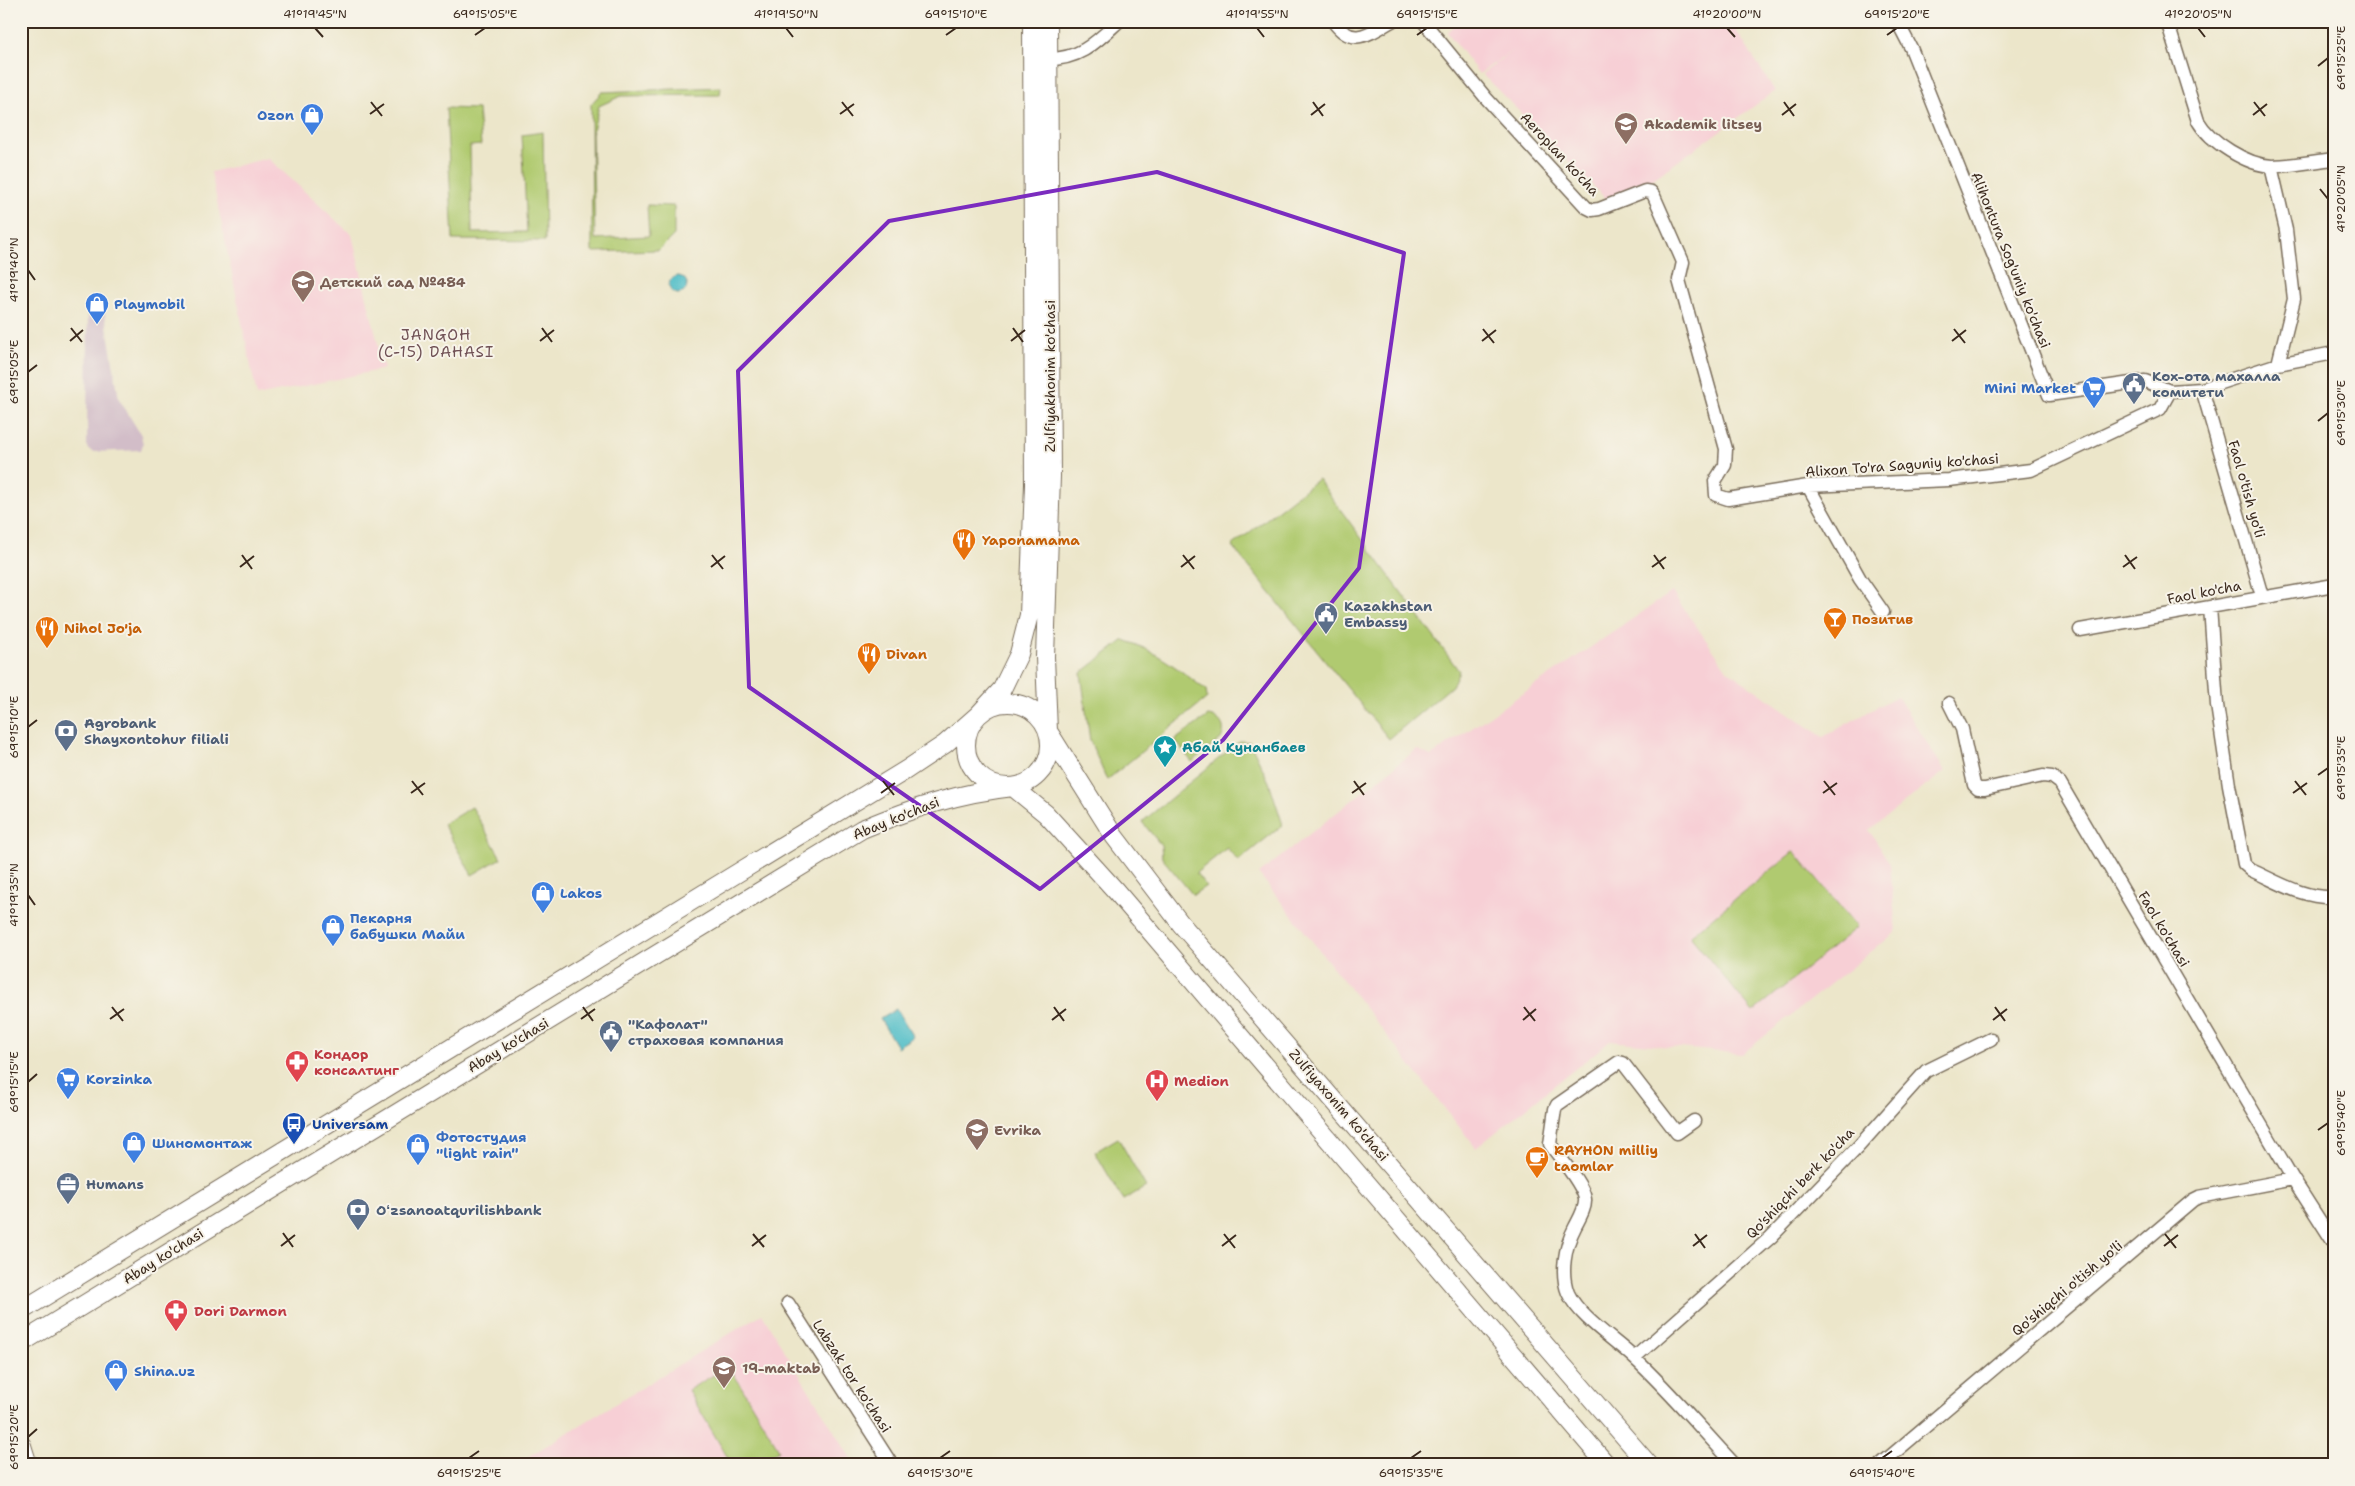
<svg xmlns="http://www.w3.org/2000/svg" width="2355" height="1486" font-family="'Shantell Sans',sans-serif">
  <style>
    .built { fill: #f7cfd5 }
    .industrial { fill: #d2bdc8 }
    .green { fill: #b0ca70; stroke: #767a47 }
    .water { fill: #4fbdc7; stroke: #457472 }
    .lines { fill: none; stroke-linecap: round; stroke-linejoin: round }
    .street-casing { stroke: #796c5a; stroke-width: 15 }
    .secondary-casing { stroke: #796c5a; stroke-width: 20 }
    .primary-casing { stroke: #796c5a; stroke-width: 22 }
    .street { stroke: #fff; stroke-width: 12 }
    .secondary { stroke: #fff; stroke-width: 18 }
    .primary { stroke: #fff; stroke-width: 20 }
    .marked { fill: none; stroke: #7b2cbf; stroke-width: 4; stroke-linejoin: round }
    .ticks { fill: none; stroke: #3b2a1e; stroke-width: 2 }
    .labels { text-anchor: middle; dominant-baseline: central; stroke-width: 4; stroke-linejoin: round; paint-order: stroke }
    .shop-label { font-size: 14px; font-weight: bold; fill: #366cbe; stroke: #f7f3e8; text-anchor: start }
    .education-label { font-size: 14px; font-weight: bold; fill: #785e54; stroke: #f7f3e8; text-anchor: start }
    .street-label { font-size: 14px; fill: #3b2a1e; stroke: #f7f3e8 }
    .service-label { font-size: 14px; font-weight: bold; fill: #4e5e75; stroke: #f7f3e8; text-anchor: start }
    .food-label { font-size: 14px; font-weight: bold; fill: #c56008; stroke: #f7f3e8; text-anchor: start }
    .culture-label { font-size: 14px; font-weight: bold; fill: #0d838f; stroke: #f7f3e8; text-anchor: start }
    .health-label { font-size: 14px; font-weight: bold; fill: #be3a42; stroke: #f7f3e8; text-anchor: start }
    .transit-label { font-size: 14px; font-weight: bold; fill: #164399; stroke: #f7f3e8; text-anchor: start }
    .neighbourhood-label { font-size: 15px; letter-spacing: 1px; fill: #705155; stroke: #f7f3e8 }
    .neatline { fill: none; stroke: #3b2a1e; stroke-width: 2 }
    .ticks-label { font-size: 12px; text-anchor: middle; fill: #3b2a1e }
  </style>
  <rect width="100%" height="100%" fill="#f7f3e8"/>
  <filter id="ink" filterUnits="userSpaceOnUse"><feTurbulence type="fractalNoise" baseFrequency=".02" numOctaves="2"/><feDisplacementMap in="SourceGraphic" scale="10" xChannelSelector="R" yChannelSelector="G"/><feConvolveMatrix kernelMatrix="1 2 1 2 8 2 1 2 1" color-interpolation-filters="sRGB"/></filter>
  <filter id="wash" filterUnits="userSpaceOnUse"><feTurbulence type="fractalNoise" baseFrequency=".0096" numOctaves="4" result="noise"/><feDisplacementMap in="SourceGraphic" scale="20" xChannelSelector="R" yChannelSelector="G"/><feGaussianBlur stdDeviation="1.12" result="paint"/><feColorMatrix in="noise" values="0 0 0 0 0 0 0 0 0 0 0 0 0 0 0 0 0 1.4 0 .05"/><feComposite in="paint" operator="in"/></filter>
  <g filter="url(#wash)">
    <rect width="100%" height="100%" fill="#ece6ca"/>
    <path class="built" d="M 1460,21 L 1730,21 L 1775,91 L 1645,185 L 1607,200 L 1482,74 L 1513,50 L 1479,74 L 1447,32 Z
      M 268,158 L 352,235 L 384,369 L 257,396 L 211,172 Z
      M 1672,592 L 1728,671 L 1823,737 L 1897,696 L 1945,771 L 1869,830 L 1890,864 L 1896,932 L 1742,1054 L 1610,1041 L 1476,1148 L 1259,874 L 1417,749 L 1431,756 Z
      M 762,1314 L 855,1465 L 515,1465 Z"/>
    <path class="industrial" d="M 88,302 L 103,302 L 119,399 L 141,435 L 143,444 L 141,450 L 93,452 L 87,448 Z"/>
    <path class="green" d="M 721,87 L 720,95 L 621,96 L 599,106 L 592,134 L 595,239 L 649,236 L 647,205 L 674,206 L 674,235 L 659,250 L 592,252 L 591,104 L 602,92 Z
      M 446,108 L 478,109 L 481,145 L 470,146 L 472,233 L 527,232 L 522,135 L 543,132 L 545,241 L 453,240 Z
      M 1318,479 L 1459,671 L 1452,686 L 1389,739 L 1232,546 Z
      M 1124,640 C 1155,650 1180,670 1206,690 L 1207,698 L 1107,780 L 1090,741 L 1081,673 Z
      M 1208,716 C 1221,718 1227,727 1221,739 L 1192,762 L 1175,740 Z
      M 1240,741 L 1250,742 L 1269,782 L 1283,825 L 1238,861 L 1227,848 L 1196,873 L 1206,886 L 1193,895 L 1162,858 L 1161,845 L 1142,822 Z
      M 472,807 L 501,858 L 472,875 L 443,824 Z
      M 1794,851 L 1857,927 L 1753,1012 L 1690,936 Z
      M 1118,1138 L 1146,1187 L 1123,1200 L 1095,1152 Z
      M 729,1366 L 779,1450 L 754,1465 L 732,1465 L 688,1390 Z"/>
    <path class="water" d="M669 285a9 9 0 1 1 18 0a9 9 0 1 1-18 0Z
      M 896,1009 L 913,1037 L 897,1047 L 880,1019 Z"/>
  </g>
  <g filter="url(#ink)">
    <g class="lines">
      <g class="street-casing">
        <path id="street" d="M 1333,21 C 1352,48 1368,34 1392,21
          M 1423,21 L 1486,98 L 1586,207 L 1592,210 L 1599,209 L 1645,191 L 1651,192 L 1654,196 L 1683,262 L 1679,280 L 1726,449 L 1725,465 L 1715,481 L 1716,495 L 1728,499 L 1808,486 L 1949,480 L 2031,470 L 2160,409 L 2170,391
          M 1897,21 L 1911,48 L 2049,395 L 2145,381 L 2170,391 L 2202,389 L 2278,364 L 2334,353
          M 2167,21 L 2198,121 C 2210,142 2247,165 2272,166 C 2292,166 2314,161 2334,159
          M 1048,59 C 1081,59 1096,42 1119,21
          M 2271,166 L 2286,230 L 2294,299 L 2278,364
          M 2202,389 L 2262,596
          M 1808,486 L 1860,579 L 1883,612
          M 2210,607 L 2217,705 L 2229,785 L 2244,864 L 2251,870 C 2278,882 2304,899 2334,897
          M 2080,630 L 2334,585
          M 1949,703 L 1962,729 L 1974,785 L 1978,789 L 1985,789 L 2043,776 L 2052,777 L 2060,783 L 2293,1179 L 2334,1243
          M 1694,1121 L 1677,1133 L 1623,1063 L 1619,1062 L 1557,1105 L 1555,1109 L 1550,1144 C 1559,1157 1583,1184 1585,1199 C 1586,1208 1579,1219 1575,1227 C 1565,1246 1560,1273 1568,1293 C 1579,1317 1614,1339 1633,1357 C 1669,1390 1701,1429 1735,1465
          M 788,1303 L 892,1465
          M 1634,1358 L 1771,1237 L 1858,1147 L 1926,1071 L 1991,1039
          M 1880,1465 L 2193,1200 L 2199,1197 L 2293,1179"/>
      </g>
      <g class="secondary-casing">
        <path id="secondary" d="M 1048,21 L 1051,476 L 1045,657 L 1048,731 L 1114,836 L 1181,924 L 1649,1465
          M966 745a42 42 0 1 1 84 0a42 42 0 1 1-84 0Z
          M 21,1311 L 906,770 L 945,744 L 978,715 L 1002,689 L 1019,654 L 1029,615 L 1034,484 L 1032,21
          M 21,1343 L 862,829 C 913,808 958,793 1013,787 L 1046,814 L 1115,890 L 1607,1465"/>
      </g>
      <g class="primary-casing">
        <path id="primary" d="M 21,1446 L 27,1465"/>
      </g>
      <use href="#street" class="street"/>
      <use href="#secondary" class="secondary"/>
      <use href="#primary" class="primary"/>
    </g>
  </g>
  <path class="marked" d="M 1157,172 L 1404,253 L 1359,568 L 1223,740 L 1040,889 L 749,687 L 738,371 L 889,221 Z"/>
  <path class="ticks" d="M 315,28 L 323,37M 786,28 L 793,37M 1257,28 L 1264,37M 1727,28 L 1735,37M 2198,28 L 2205,37M 475,35 L 485,28M 946,35 L 956,28M 1417,35 L 1427,28M 1887,35 L 1897,28M 2318,66 L 2328,58M 371,102 L 382,116M 842,102 L 853,116M 1313,102 L 1323,116M 1784,102 L 1794,116M 2254,102 L 2265,116M 370,114 L 384,104M 840,114 L 854,104M 1311,115 L 1325,104M 1782,115 L 1796,104M 2253,115 L 2267,104M 2320,189 L 2328,199M 28,270 L 35,280M 71,328 L 82,342M 542,328 L 552,342M 1013,328 L 1023,342M 1483,329 L 1494,343M 1954,329 L 1965,343M 70,341 L 83,330M 540,341 L 554,330M 1011,341 L 1025,330M 1482,341 L 1496,330M 1952,341 L 1966,330M 28,372 L 37,365M 2318,421 L 2328,413M 242,555 L 252,569M 712,555 L 723,569M 1183,555 L 1194,569M 1654,555 L 1664,569M 2125,555 L 2135,569M 240,567 L 254,556M 711,567 L 725,556M 1181,567 L 1195,556M 1652,567 L 1666,557M 2123,567 L 2137,557M 28,727 L 37,720M 2318,775 L 2328,768M 412,781 L 423,795M 883,781 L 894,795M 1354,781 L 1364,795M 1824,781 L 1835,795M 2295,781 L 2306,795M 411,793 L 425,783M 881,793 L 895,783M 1352,793 L 1366,783M 1823,793 L 1837,783M 2293,793 L 2307,783M 28,895 L 35,905M 112,1007 L 123,1021M 583,1007 L 593,1021M 1054,1007 L 1064,1021M 1524,1007 L 1535,1021M 1995,1007 L 2005,1021M 110,1019 L 124,1009M 581,1019 L 595,1009M 1052,1020 L 1066,1009M 1523,1020 L 1536,1009M 1993,1020 L 2007,1009M 28,1082 L 37,1074M 2318,1130 L 2328,1123M 283,1233 L 293,1247M 753,1234 L 764,1247M 1224,1234 L 1235,1248M 1695,1234 L 1705,1248M 2165,1234 L 2176,1248M 281,1246 L 295,1235M 752,1246 L 766,1235M 1222,1246 L 1236,1235M 1693,1246 L 1707,1235M 2164,1246 L 2178,1235M 28,1437 L 37,1429M 469,1458 L 479,1451M 940,1458 L 950,1451M 1411,1458 L 1421,1451M 1882,1458 L 1892,1451"/>
  <defs>
    <g id="shop-pin" transform="scale(1.25)"><path d="M0 17L-7.5 6A9.5 9.5 0 1 1 7.5 6Z" fill="#3f7fe0" stroke="#f7f3e8"/><path d="M-5-2.5h2.3a2.7 3.5 0 0 1 5.4 0H5L5.5 6h-11ZM-1.5-2.5h3a1.5 2.3 0 0 0-3 0Z" fill="#fff"/></g>
    <g id="university-pin" transform="scale(1.25)"><path d="M0 17L-7.5 6A9.5 9.5 0 1 1 7.5 6Z" fill="#8d6e63" stroke="#f7f3e8"/><path d="M0-5L7-2L0 1L-7-2ZM-4 1L0 2.5L4 1V4Q0 6-4 4Z" fill="#fff"/></g>
    <g id="school-pin" transform="scale(1.25)"><path d="M0 17L-7.5 6A9.5 9.5 0 1 1 7.5 6Z" fill="#8d6e63" stroke="#f7f3e8"/><path d="M0-5L7-2L0 1L-7-2ZM-4 1L0 2.5L4 1V4Q0 6-4 4Z" fill="#fff"/></g>
    <g id="civic-pin" transform="scale(1.25)"><path d="M0 17L-7.5 6A9.5 9.5 0 1 1 7.5 6Z" fill="#5c6f8a" stroke="#f7f3e8"/><path d="M-.6-6.5H3V-4.5H.6V-3L4-1V1h2V6H-6V1h2V-1L-.6-3ZM-1.2 2.5V6h2.4V2.5Z" fill="#fff"/></g>
    <g id="supermarket-pin" transform="scale(1.25)"><path d="M0 17L-7.5 6A9.5 9.5 0 1 1 7.5 6Z" fill="#3f7fe0" stroke="#f7f3e8"/><path d="M-6-5.5h2.5l.6 2H6L4.5 2H-2.5L-4.4-4H-6ZM-1.5 3.2a1.3 1.3 0 1 0 .1 0ZM3 3.2a1.3 1.3 0 1 0 .1 0Z" fill="#fff"/></g>
    <g id="restaurant-pin" transform="scale(1.25)"><path d="M0 17L-7.5 6A9.5 9.5 0 1 1 7.5 6Z" fill="#e8710a" stroke="#f7f3e8"/><path d="M-5-6h1v4h1v-4h1v4h1v-4h1v5L-1.5 .5V6h-2V.5L-5-1ZM5-6V6H3V1.5H1.5Q1.5-4 5-6Z" fill="#fff"/></g>
    <g id="bar-pin" transform="scale(1.25)"><path d="M0 17L-7.5 6A9.5 9.5 0 1 1 7.5 6Z" fill="#e8710a" stroke="#f7f3e8"/><path d="M-6-5H6L.8 .8V4.5H3.5V6h-7V4.5H-.8V.8Z" fill="#fff"/></g>
    <g id="bank-pin" transform="scale(1.25)"><path d="M0 17L-7.5 6A9.5 9.5 0 1 1 7.5 6Z" fill="#5c6f8a" stroke="#f7f3e8"/><path d="M-6-4H6V4H-6ZM0-2.3a2.3 2.3 0 1 0 0 4.6a2.3 2.3 0 1 0 0-4.6Z" fill="#fff"/></g>
    <g id="sight-pin" transform="scale(1.25)"><path d="M0 17L-7.5 6A9.5 9.5 0 1 1 7.5 6Z" fill="#0f9aa8" stroke="#f7f3e8"/><path d="M0-6L1.8-2.2L6-1.7L2.9 1.2L3.7 5.4L0 3.3L-3.7 5.4L-2.9 1.2L-6-1.7L-1.8-2.2Z" fill="#fff"/></g>
    <g id="pharmacy-pin" transform="scale(1.25)"><path d="M0 17L-7.5 6A9.5 9.5 0 1 1 7.5 6Z" fill="#e0444e" stroke="#f7f3e8"/><path d="M-2-6h4v4h4v4h-4v4h-4v-4h-4v-4h4Z" fill="#fff"/></g>
    <g id="hospital-pin" transform="scale(1.25)"><path d="M0 17L-7.5 6A9.5 9.5 0 1 1 7.5 6Z" fill="#e0444e" stroke="#f7f3e8"/><path d="M-5-5h3v3.5h4V-5h3V5h-3V1.5h-4V5h-3Z" fill="#fff"/></g>
    <g id="bus-pin" transform="scale(1.25)"><path d="M0 17L-7.5 6A9.5 9.5 0 1 1 7.5 6Z" fill="#1a4fb4" stroke="#f7f3e8"/><path d="M-5-6H5V4H4V6H2V4H-2V6H-4V4H-5ZM-3.5-4V0h7V-4ZM-3.5 1.2v1.5H-2V1.2ZM2 1.2v1.5H3.5V1.2Z" fill="#fff"/></g>
    <g id="cafe-pin" transform="scale(1.25)"><path d="M0 17L-7.5 6A9.5 9.5 0 1 1 7.5 6Z" fill="#e8710a" stroke="#f7f3e8"/><path d="M-5.5-4.5H6V0H3Q3 3.5 0 3.5H-2.5Q-5.5 3.5-5.5 0ZM3-3.2v2h1.7v-2ZM-6 4.5H4V6H-6Z" fill="#fff"/></g>
    <g id="office-pin" transform="scale(1.25)"><path d="M0 17L-7.5 6A9.5 9.5 0 1 1 7.5 6Z" fill="#5c6f8a" stroke="#f7f3e8"/><path d="M-6-3h4V-5.5h4V-3h4V5H-6ZM-1-4.5V-3h2v-1.5ZM-6 0V1H6V0Z" fill="#fff"/></g>
  </defs>
  <g fill-rule="evenodd">
    <use href="#shop-pin" x="312" y="115"/>
    <use href="#university-pin" x="1626" y="124"/>
    <use href="#school-pin" x="303" y="282"/>
    <use href="#shop-pin" x="97" y="304"/>
    <use href="#civic-pin" x="2134" y="384"/>
    <use href="#supermarket-pin" x="2094" y="388"/>
    <use href="#restaurant-pin" x="964" y="540"/>
    <use href="#civic-pin" x="1326" y="614"/>
    <use href="#bar-pin" x="1835" y="619"/>
    <use href="#restaurant-pin" x="47" y="628"/>
    <use href="#restaurant-pin" x="869" y="654"/>
    <use href="#bank-pin" x="66" y="731"/>
    <use href="#sight-pin" x="1165" y="747"/>
    <use href="#shop-pin" x="543" y="893"/>
    <use href="#shop-pin" x="333" y="926"/>
    <use href="#civic-pin" x="611" y="1032"/>
    <use href="#pharmacy-pin" x="297" y="1062"/>
    <use href="#supermarket-pin" x="68" y="1079"/>
    <use href="#hospital-pin" x="1157" y="1081"/>
    <use href="#bus-pin" x="294" y="1124"/>
    <use href="#school-pin" x="977" y="1130"/>
    <use href="#shop-pin" x="134" y="1143"/>
    <use href="#shop-pin" x="418" y="1145"/>
    <use href="#cafe-pin" x="1537" y="1158"/>
    <use href="#office-pin" x="68" y="1184"/>
    <use href="#bank-pin" x="358" y="1210"/>
    <use href="#pharmacy-pin" x="176" y="1311"/>
    <use href="#school-pin" x="724" y="1368"/>
    <use href="#shop-pin" x="116" y="1371"/>
  </g>
  <g class="labels">
    <g class="shop-label">
      <text x="294" y="115" text-anchor="end">Ozon</text>
      <text x="114" y="304">Playmobil</text>
      <text x="2076" y="388" text-anchor="end">Mini Market</text>
      <text x="560" y="893">Lakos</text>
      <text x="350" y="918">Пекарня<tspan x="350" dy="16">бабушки Майи</tspan></text>
      <text x="86" y="1079">Korzinka</text>
      <text x="436" y="1137">Фотостудия<tspan x="436" dy="16">"light rain"</tspan></text>
      <text x="152" y="1143">Шиномонтаж</text>
      <text x="134" y="1371">Shina.uz</text>
    </g>
    <g class="education-label">
      <text x="1644" y="124">Akademik litsey</text>
      <text x="320" y="282">Детский сад №484</text>
      <text x="994" y="1130">Evrika</text>
      <text x="742" y="1368">19-maktab</text>
    </g>
    <g class="street-label">
      <text transform="translate(1560 154) rotate(47)">Aeroplan ko'cha</text>
      <text transform="translate(2011 260) rotate(68)">Alihontura Sog'uniy ko'chasi</text>
      <text transform="translate(1050 376) rotate(-90)">Zulfiyakhonim ko'chasi</text>
      <text transform="translate(1902 465) rotate(-4)">Alixon To'ra Saguniy ko'chasi</text>
      <text transform="translate(2247 489) rotate(74)">Faol o'tish yo'li</text>
      <text transform="translate(2204 592) rotate(-11)">Faol ko'cha</text>
      <text transform="translate(896 818) rotate(-22)">Abay ko'chasi</text>
      <text transform="translate(2164 929) rotate(59)">Faol ko'chasi</text>
      <text transform="translate(508 1045) rotate(-31)">Abay ko'chasi</text>
      <text transform="translate(1339 1105) rotate(49)">Zulfiyaxonim ko'chasi</text>
      <text transform="translate(1800 1183) rotate(-46)">Qo'shiqchi berk ko'cha</text>
      <text transform="translate(163 1256) rotate(-32)">Abay ko'chasi</text>
      <text transform="translate(2067 1288) rotate(-40)">Qo'shiqchi o'tish yo'li</text>
      <text transform="translate(852 1376) rotate(57)">Labzak tor ko'chasi</text>
    </g>
    <g class="service-label">
      <text x="2152" y="376">Кох-ота махалла<tspan x="2152" dy="16">комитети</tspan></text>
      <text x="1344" y="606">Kazakhstan<tspan x="1344" dy="16">Embassy</tspan></text>
      <text x="84" y="723">Agrobank<tspan x="84" dy="16">Shayxontohur filiali</tspan></text>
      <text x="628" y="1024">"Кафолат"<tspan x="628" dy="16">страховая компания</tspan></text>
      <text x="86" y="1184">Humans</text>
      <text x="376" y="1210">Oʻzsanoatqurilishbank</text>
    </g>
    <g class="food-label">
      <text x="982" y="540">Yaponamama</text>
      <text x="1852" y="619">Позитив</text>
      <text x="64" y="628">Nihol Jo'ja</text>
      <text x="886" y="654">Divan</text>
      <text x="1554" y="1150">RAYHON milliy<tspan x="1554" dy="16">taomlar</tspan></text>
    </g>
    <g class="culture-label">
      <text x="1182" y="747">Абай Кунанбаев</text>
    </g>
    <g class="health-label">
      <text x="314" y="1054">Кондор<tspan x="314" dy="16">консалтинг</tspan></text>
      <text x="1174" y="1081">Medion</text>
      <text x="194" y="1311">Dori Darmon</text>
    </g>
    <g class="transit-label">
      <text x="312" y="1124">Universam</text>
    </g>
    <g class="neighbourhood-label">
      <text x="436" y="335">JANGOH<tspan x="436" dy="17">(C-15) DAHASI</tspan></text>
    </g>
  </g>
  <rect width="2355" height="1486" fill="none" stroke="#f7f3e8" stroke-width="55"/>
  <rect x="28" y="28" width="2300" height="1430" class="neatline"/>
  <g class="ticks-label">
    <text x="315" y="18">41°19'45"N</text>
    <text x="485" y="18">69°15'05"E</text>
    <text x="786" y="18">41°19'50"N</text>
    <text x="956" y="18">69°15'10"E</text>
    <text x="1257" y="18">41°19'55"N</text>
    <text x="1427" y="18">69°15'15"E</text>
    <text x="1727" y="18">41°20'00"N</text>
    <text x="1897" y="18">69°15'20"E</text>
    <text x="2198" y="18">41°20'05"N</text>
    <text transform="translate(2341 58) rotate(-90)" y="4">69°15'25"E</text>
    <text transform="translate(2341 199) rotate(-90)" y="4">41°20'05"N</text>
    <text transform="translate(14 270) rotate(-90)" y="4">41°19'40"N</text>
    <text transform="translate(14 372) rotate(-90)" y="4">69°15'05"E</text>
    <text transform="translate(2341 413) rotate(-90)" y="4">69°15'30"E</text>
    <text transform="translate(14 727) rotate(-90)" y="4">69°15'10"E</text>
    <text transform="translate(2341 768) rotate(-90)" y="4">69°15'35"E</text>
    <text transform="translate(14 895) rotate(-90)" y="4">41°19'35"N</text>
    <text transform="translate(14 1082) rotate(-90)" y="4">69°15'15"E</text>
    <text transform="translate(2341 1123) rotate(-90)" y="4">69°15'40"E</text>
    <text transform="translate(14 1437) rotate(-90)" y="4">69°15'20"E</text>
    <text x="469" y="1477">69°15'25"E</text>
    <text x="940" y="1477">69°15'30"E</text>
    <text x="1411" y="1477">69°15'35"E</text>
    <text x="1882" y="1477">69°15'40"E</text>
  </g>
</svg>
